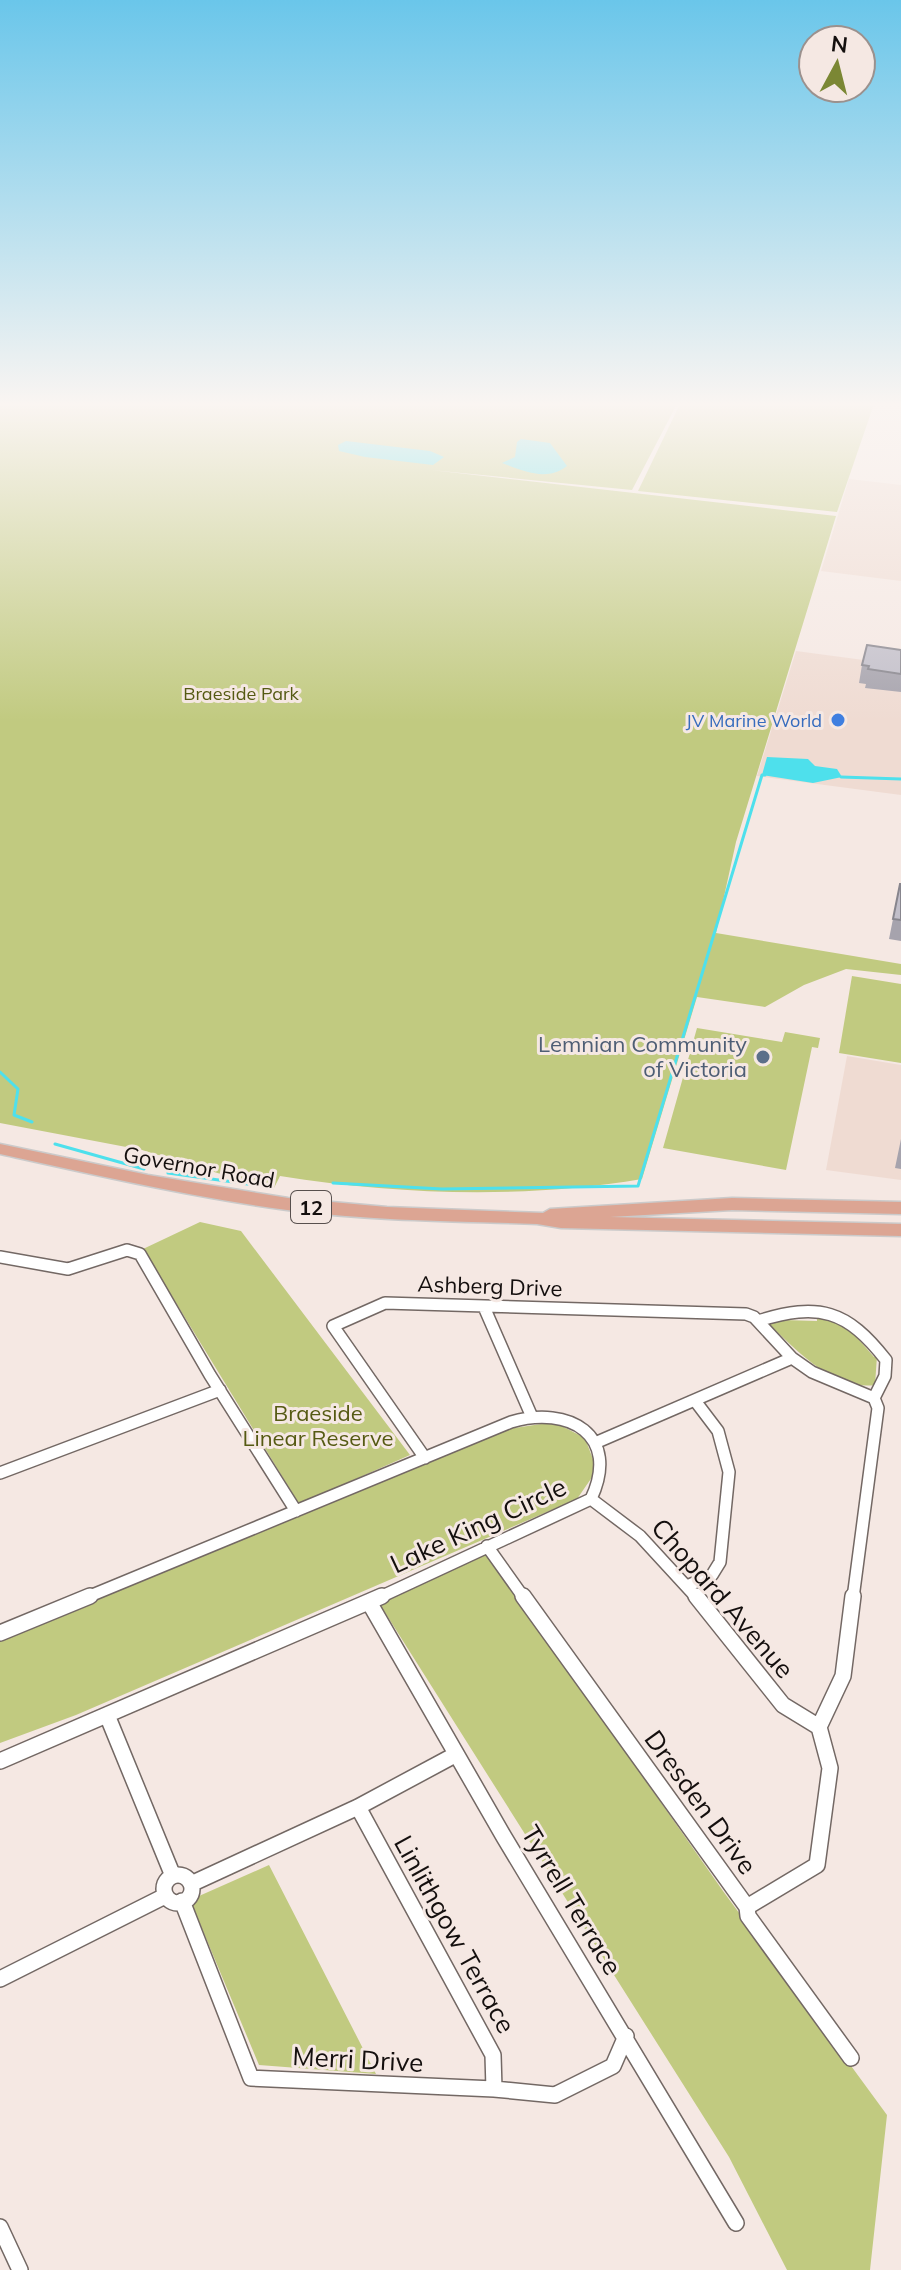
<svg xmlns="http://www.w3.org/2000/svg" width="901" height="2270" font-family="Mulish,sans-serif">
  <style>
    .built { fill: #efdbd2 }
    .green { fill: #c1ca80 }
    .water { fill: #4ee0ec }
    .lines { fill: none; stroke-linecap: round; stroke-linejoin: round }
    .stream { stroke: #4ee0ec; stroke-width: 3 }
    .minor-far1-casing { stroke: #736864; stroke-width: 14 }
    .minor-casing { stroke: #736864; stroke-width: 18 }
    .primary-casing { stroke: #cbcaca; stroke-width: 3 }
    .minor-far1 { stroke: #fff; stroke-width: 11 }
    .minor { stroke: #fff; stroke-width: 15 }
    .primary { fill: #dca593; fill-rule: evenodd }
    .wall { fill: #a6a3ad }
    .building { fill: #c1bec9; stroke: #87858d; stroke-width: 2 }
    .shop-dot { fill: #3f7fe0; stroke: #f5e8e3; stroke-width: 3 }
    .service-dot { fill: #5c6f8a; stroke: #f5e8e3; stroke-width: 3 }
    .labels { text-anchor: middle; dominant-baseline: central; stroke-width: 6; stroke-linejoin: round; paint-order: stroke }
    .far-park-label { font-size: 18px; fill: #555a13; stroke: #f5e8e3 }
    .far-shop-label { font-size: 18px; fill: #366cbe; stroke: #f5e8e3; text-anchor: end }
    .shield { fill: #f5e8e3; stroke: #58504e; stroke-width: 2 }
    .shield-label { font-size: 20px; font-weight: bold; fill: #140f0e }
    .service-label { font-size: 22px; fill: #4e5e75; stroke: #f5e8e3; text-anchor: end }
    .street-label { font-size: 22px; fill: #140f0e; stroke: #f5e8e3 }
    .park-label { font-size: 22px; fill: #555a13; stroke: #f5e8e3 }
    .near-street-label { font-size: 26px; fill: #140f0e; stroke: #f5e8e3 }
  </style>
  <rect width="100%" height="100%" fill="#f5e8e3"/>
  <path class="built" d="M 849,479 L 901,485 L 901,581 L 821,571 Z
    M 796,651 L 901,665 L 901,795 L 757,776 Z
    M 847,1056 L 901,1065 L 901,1180 L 826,1170 Z"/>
  <path class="green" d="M 0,404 L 677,404 L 632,490 L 431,470 L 836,516 L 736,842 L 716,933 L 901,964 L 901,975 L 846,969 L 804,985 L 765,1007 L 697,997 L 642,1179 C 522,1199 401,1195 280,1176 L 273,1190 L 142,1150 L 0,1123 Z
    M 680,404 L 874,404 L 837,512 L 638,491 Z
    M 852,976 L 901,984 L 901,1063 L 839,1053 Z
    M 697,1028 L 782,1042 L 785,1032 L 820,1038 L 818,1048 L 812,1047 L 786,1170 L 663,1148 Z
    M 200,1222 L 241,1231 L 410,1455 L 299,1504 L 143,1249 Z
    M 817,1318 L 841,1319 L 874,1357 L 877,1356 L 875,1385 C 834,1391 795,1349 768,1323 L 783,1320 L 817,1321 Z
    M 554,1422 L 585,1438 L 597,1470 L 577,1499 L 76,1715 L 0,1743 L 0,1637 L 501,1430 Z
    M 486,1553 L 723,1891 L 887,2115 L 870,2270 L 787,2270 L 729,2157 L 379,1603 Z
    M 269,1865 L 376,2074 L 259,2065 L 190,1900 Z"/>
  <path class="water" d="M 521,439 L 550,443 L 567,466 C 547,482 523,471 502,463 L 515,457 L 517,442 Z
    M 346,441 L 430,451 L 444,457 L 433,465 L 365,457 L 339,451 L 338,445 Z
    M 767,757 L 808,759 L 815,766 L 837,769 L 842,777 L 813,783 L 762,775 Z"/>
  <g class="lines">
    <path class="stream" d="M 841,777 L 901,779
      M 0,1072 L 18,1089 L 14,1115 L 32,1122
      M 55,1144 L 144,1169
      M 168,1173 L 255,1185
      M 333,1183 L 442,1189 L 638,1186 L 762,775 L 765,775"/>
    <g class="minor-far1-casing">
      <path id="minor-far1" d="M 0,1257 L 68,1269 L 127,1250 L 140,1254 L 210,1375 L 296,1511
        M 484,1307 L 532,1417
        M 758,1321 C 819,1302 847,1310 886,1360 L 885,1376 L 874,1398
        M 595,1443 L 792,1358
        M 425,1458 L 333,1326 L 385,1303 L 746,1314 L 754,1317 L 792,1358 L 812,1372 L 874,1398 L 878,1408 L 853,1598
        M 0,1473 L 220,1390
        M 591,1499 L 640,1536 L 697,1598
        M 487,1546 L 524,1598
        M 687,1586 L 712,1575 L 720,1562 L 729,1472 L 718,1431 L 696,1402
        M 85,1598 L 511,1422 C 569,1405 621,1435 591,1499 L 378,1598"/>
    </g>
    <g class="minor-casing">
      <path id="minor" d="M 523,1596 L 747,1907 L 817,1865 L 830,1768 L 819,1727 L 843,1676 L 853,1596
        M 696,1596 L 783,1705 L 819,1727
        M 369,1602 L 504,1837 L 736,2223
        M 0,1633 L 90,1596
        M 107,1715 L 173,1876
        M 0,1761 L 382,1596
        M 358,1807 L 493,2055 L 494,2089
        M164 1889a14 14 0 1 1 28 0a14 14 0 1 1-28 0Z
        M 191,1884 L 358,1807 L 453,1756
        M 182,1901 L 251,2078 L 494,2089 L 555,2095 L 613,2066 L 626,2036
        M 747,1907 L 748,1916 L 851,2058
        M 0,1979 L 165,1896
        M 0,2227 L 20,2270"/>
    </g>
    <g class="primary-casing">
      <path id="primary" d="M 0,1144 L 148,1175 L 288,1198 L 387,1207 L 543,1213 L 550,1209 L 732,1198 L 901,1202 L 901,1214 L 732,1210 L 610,1217 L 901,1224 L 901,1236 L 561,1228 L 537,1224 C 454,1221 370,1221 287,1210 C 191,1197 95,1175 0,1154 Z"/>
    </g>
    <use href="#minor-far1" class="minor-far1"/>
    <use href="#minor" class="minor"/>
    <use href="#primary" class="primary"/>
  </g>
  <path class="wall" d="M 901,650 L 901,692 L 865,688 L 866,684 L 859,683 L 862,665 Z
    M 900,884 L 901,884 L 901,941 L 889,939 Z
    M 901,1139 L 901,1169 L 895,1168 Z"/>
  <path class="building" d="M 867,645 L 901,650 L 901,674 L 868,669 L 869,666 L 862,665 Z
    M 900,884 L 901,884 L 901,920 L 893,919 Z"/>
  <linearGradient id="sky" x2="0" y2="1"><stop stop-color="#6ac6ea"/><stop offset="0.56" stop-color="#faf5f2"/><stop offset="1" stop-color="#faf5f2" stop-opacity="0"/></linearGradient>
  <rect width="901" height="722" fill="url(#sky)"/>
  <circle class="shop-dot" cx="838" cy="720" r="8"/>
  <circle class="service-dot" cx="763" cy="1057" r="8"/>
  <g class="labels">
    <g class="far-park-label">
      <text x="241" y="693">Braeside Park</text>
    </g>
    <g class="far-shop-label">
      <text x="822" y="720">JV Marine World</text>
    </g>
    <rect class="shield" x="291" y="1191" width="40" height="32" rx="6"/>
    <g class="shield-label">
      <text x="311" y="1207">12</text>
    </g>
    <g class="service-label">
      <text x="747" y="1044">Lemnian Community<tspan x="747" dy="25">of Victoria</tspan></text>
    </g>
    <g class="street-label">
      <text transform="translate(199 1167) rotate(10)">Governor Road</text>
      <text transform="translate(490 1286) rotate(2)">Ashberg Drive</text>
    </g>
    <g class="park-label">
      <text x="318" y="1413">Braeside<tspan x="318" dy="25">Linear Reserve</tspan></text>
    </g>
    <g class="near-street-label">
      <text transform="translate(478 1525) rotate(-25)">Lake King Circle</text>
      <text transform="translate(723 1598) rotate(49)">Chopard Avenue</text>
      <text transform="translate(701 1802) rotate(54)">Dresden Drive</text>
      <text transform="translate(572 1900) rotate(59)">Tyrrell Terrace</text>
      <text transform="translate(455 1934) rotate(61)">Linlithgow Terrace</text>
      <text transform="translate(358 2059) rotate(3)">Merri Drive</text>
    </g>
  </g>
  <g transform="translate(837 64) rotate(7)"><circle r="38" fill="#f5e8e3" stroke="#9b918e" stroke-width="2"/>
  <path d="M0-6L14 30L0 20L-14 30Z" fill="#7b8734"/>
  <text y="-12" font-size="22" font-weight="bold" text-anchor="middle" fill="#140f0e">N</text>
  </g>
</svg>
